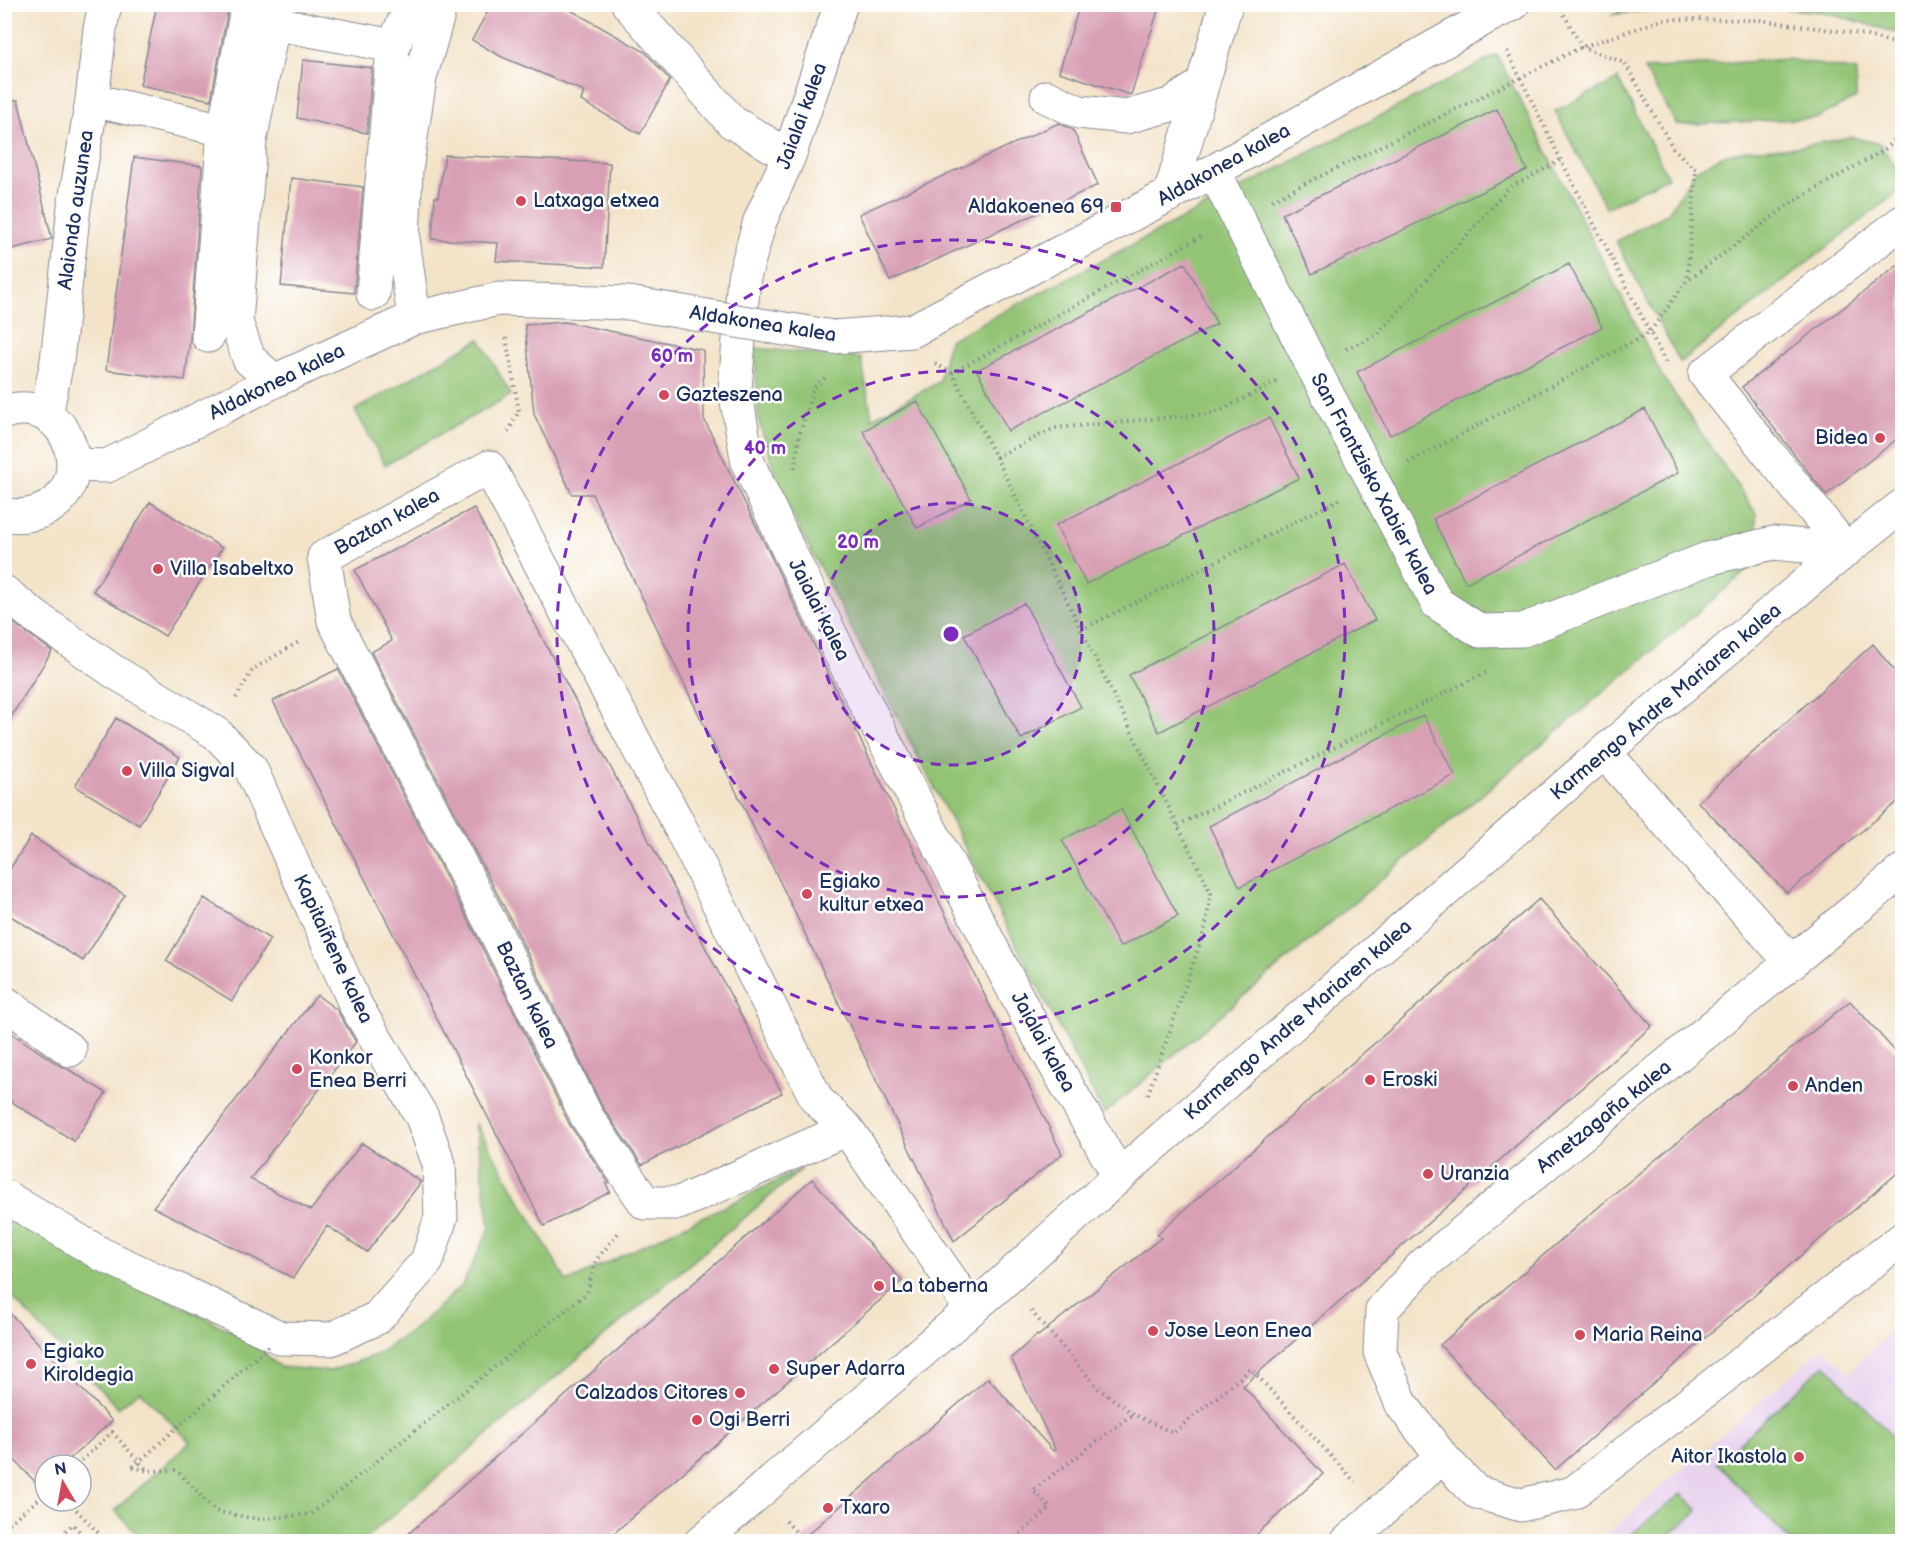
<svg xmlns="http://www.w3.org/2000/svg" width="1907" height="1546" font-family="'Balsamiq Sans',sans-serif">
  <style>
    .built { fill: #e8d2ee }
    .green { fill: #93c474; stroke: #577a69; stroke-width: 1.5 }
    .building { fill: #d9a0b5 }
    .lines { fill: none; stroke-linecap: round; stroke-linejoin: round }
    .minor-casing { stroke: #878993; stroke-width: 35 }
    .path { stroke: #878993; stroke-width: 4; stroke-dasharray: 1.5 4.5; stroke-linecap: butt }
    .minor { stroke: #fff; stroke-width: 33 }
    .minor-bridge-casing { stroke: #878993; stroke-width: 35; stroke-linecap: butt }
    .path-bridge { stroke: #878993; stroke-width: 4; stroke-dasharray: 1.5 4.5; stroke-linecap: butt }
    .minor-bridge { stroke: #fff; stroke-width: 33 }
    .ring { fill: none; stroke: #7b2cbf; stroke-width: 3; stroke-dasharray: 10 8 }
    .poi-dot { fill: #d1495b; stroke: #fff; stroke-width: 2 }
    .labels { text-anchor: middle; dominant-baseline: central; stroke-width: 5; stroke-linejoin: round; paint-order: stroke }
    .street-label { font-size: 20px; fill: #1b2f5e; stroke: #fff }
    .poi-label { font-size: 20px; fill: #1b2f5e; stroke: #fff; text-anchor: start }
    .centre { fill: #7b2cbf; stroke: #fff; stroke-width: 3 }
    .ring-label { font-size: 18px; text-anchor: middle; font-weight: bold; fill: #7b2cbf; stroke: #fff; stroke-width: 5; stroke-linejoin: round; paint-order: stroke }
  </style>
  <rect width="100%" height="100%" fill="#fff"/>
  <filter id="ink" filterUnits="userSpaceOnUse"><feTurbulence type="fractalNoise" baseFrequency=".0167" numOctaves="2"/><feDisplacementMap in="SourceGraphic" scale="12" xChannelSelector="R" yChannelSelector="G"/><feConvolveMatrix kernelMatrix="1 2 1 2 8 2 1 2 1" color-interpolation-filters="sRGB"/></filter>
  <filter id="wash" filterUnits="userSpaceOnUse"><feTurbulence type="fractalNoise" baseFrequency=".008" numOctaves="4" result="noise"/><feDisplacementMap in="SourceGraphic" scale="24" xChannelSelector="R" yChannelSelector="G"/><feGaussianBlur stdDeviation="1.35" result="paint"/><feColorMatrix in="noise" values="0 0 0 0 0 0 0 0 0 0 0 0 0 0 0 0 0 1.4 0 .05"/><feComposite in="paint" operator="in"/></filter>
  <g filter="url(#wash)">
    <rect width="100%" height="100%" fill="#f3e3c8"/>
    <path class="built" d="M 1893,1329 L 1902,1338 L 1902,1541 L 1597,1542 L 1823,1348 L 1849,1373 Z"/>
    <path class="green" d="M 1637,5 L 1902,5 L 1902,34 L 1823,12 L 1791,9 L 1725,5 L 1668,8 L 1611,15 Z
      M 1497,55 L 1662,376 L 1756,513 L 1756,563 L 1104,1114 L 797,524 L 779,485 L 758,419 L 755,348 L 861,358 L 872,418 L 939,382 L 949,340 Z
      M 1788,59 L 1856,71 L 1856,98 L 1817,118 L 1677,125 L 1644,69 Z
      M 1618,79 L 1668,177 L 1606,208 L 1555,111 Z
      M 1851,137 L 1880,144 L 1902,176 L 1902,189 L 1680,362 L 1616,241 L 1668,213 L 1696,170 L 1726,154 L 1751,149 L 1790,148 Z
      M 480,339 L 511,395 L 385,465 L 355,410 Z
      M 475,1122 L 567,1282 L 802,1169 L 362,1541 L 143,1541 L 115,1510 L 190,1442 L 140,1391 L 118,1408 L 5,1290 L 5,1215 L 250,1341 L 280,1367 L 330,1371 L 376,1355 L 417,1327 L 463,1284 L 490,1227 Z
      M 1825,1364 L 1902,1447 L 1902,1541 L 1790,1541 L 1717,1463 Z
      M 1682,1493 L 1698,1511 L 1662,1541 L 1623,1541 Z"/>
    <g id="blocks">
      <path class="building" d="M 157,4 L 229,4 L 211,100 L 140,85 Z
        M 492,4 L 560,4 L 645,52 L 670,80 L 640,134 L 581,101 L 584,91 L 502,57 L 472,40 Z
        M 1080,4 L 1160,4 L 1131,95 L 1059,72 Z
        M 303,60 L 372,68 L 367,133 L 297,118 Z
        M 18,100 L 52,239 L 4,251 L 4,101 Z
        M 1497,109 L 1527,170 L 1312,274 L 1282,214 Z
        M 1059,123 L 1073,130 L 1098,185 L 890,281 L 859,214 Z
        M 445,155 L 610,163 L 604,267 L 496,261 L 498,243 L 432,239 L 435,197 L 438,197 Z
        M 134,157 L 202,166 L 190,340 L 185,380 L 106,370 Z
        M 291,178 L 363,187 L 354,293 L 281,286 Z
        M 1902,262 L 1902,435 L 1826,495 L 1742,387 Z
        M 1185,263 L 1217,324 L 1008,431 L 977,370 Z
        M 1569,264 L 1602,327 L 1390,435 L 1357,372 Z
        M 565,322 L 703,350 L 704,419 L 1062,1154 L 954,1241 L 592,494 L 572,494 L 534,414 L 525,325 Z
        M 917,401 L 971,499 L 917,528 L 863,431 Z
        M 1645,409 L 1678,473 L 1466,583 L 1433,519 Z
        M 1269,418 L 1299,478 L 1086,584 L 1056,525 Z
        M 150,502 L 222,548 L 165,636 L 93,591 Z
        M 474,508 L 782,1093 L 642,1165 L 603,1108 L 513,924 L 371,652 L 392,641 L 355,570 Z
        M 1345,564 L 1375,620 L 1159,732 L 1129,675 Z
        M 1024,603 L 1081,707 L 1021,739 L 964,635 Z
        M 4,616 L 52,651 L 4,728 Z
        M 1873,644 L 1902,680 L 1902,798 L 1787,893 L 1698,802 Z
        M 338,669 L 479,941 L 570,1125 L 609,1183 L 606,1184 L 610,1192 L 544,1226 L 273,701 Z
        M 1423,715 L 1455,775 L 1240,887 L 1209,826 Z
        M 116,718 L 180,757 L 139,825 L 75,786 Z
        M 1121,809 L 1178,916 L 1120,947 L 1062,840 Z
        M 31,836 L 125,895 L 83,961 L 4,912 L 4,878 Z
        M 204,898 L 270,939 L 232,1001 L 166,961 Z
        M 1539,899 L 1652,1026 L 1243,1386 L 1323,1474 L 1248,1542 L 799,1542 L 988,1378 L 1053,1451 L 1055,1449 L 1011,1358 L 1037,1335 L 1038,1336 L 1161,1238 L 1157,1234 Z
        M 317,995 L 337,1010 L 356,1042 L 250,1179 L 311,1210 L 362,1143 L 421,1182 L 367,1252 L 327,1226 L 293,1278 L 153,1207 Z
        M 1850,1001 L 1902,1059 L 1902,1169 L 1721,1324 L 1555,1470 L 1440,1345 L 1616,1192 Z
        M 4,1028 L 59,1065 L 68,1069 L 106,1093 L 74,1141 L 4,1097 Z
        M 812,1179 L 902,1281 L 604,1542 L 399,1542 Z
        M 4,1307 L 112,1421 L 63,1465 L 45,1465 L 45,1482 L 40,1487 L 4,1449 Z"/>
    </g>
  </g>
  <g filter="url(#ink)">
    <use href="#blocks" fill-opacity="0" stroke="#878993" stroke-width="1.5"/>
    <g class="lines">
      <g class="minor-casing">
        <path id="minor" d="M 628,4 L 732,122 L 789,156
          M 841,4 L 789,156 L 760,221 L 744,277 L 735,390 L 748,463 L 788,549 L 859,691 L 1027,1016 L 1119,1176
          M 273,23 L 393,46
          M 1047,97 L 1079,112 L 1126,117 L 1170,105 L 1201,85
          M 92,100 L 224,130
          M 1214,171 L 1312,365 L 1437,603 L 1480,631 L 1523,630 L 1707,559 L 1773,543 L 1846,550
          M 1170,195 L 1226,4
          M 373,294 L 393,46 L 412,4
          M 414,318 L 403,239 L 406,170 L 420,78 L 441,4
          M 208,336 L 224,130 L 248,4
          M 833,337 L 912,331 L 1214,171 L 1489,16 L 1513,4
          M 274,381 L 249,359 L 236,322 L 250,141 L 277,4
          M 4,412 C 72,390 102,493 36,513 C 26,516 15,517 4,514
          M 46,415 L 57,361 L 74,207 L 92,100 L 100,29 L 105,4
          M 74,465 L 107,466 L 274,381 L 414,318 L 499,299 L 629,303 L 701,315
          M 1846,550 L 1705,374 L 1902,222
          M 4,592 L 33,615 L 113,671 L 216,733 L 251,769 L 355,1004 L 422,1117 L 439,1164 L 441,1217 L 427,1261 L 377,1318 L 331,1339 L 281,1338 L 101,1254 L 4,1196
          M 1604,752 L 1792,963
          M 4,1002 L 70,1050
          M 847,1129 L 679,1203 L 645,1203 L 587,1117 L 496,933 L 334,621 L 324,557 L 489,467 L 680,827 L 817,1100 L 847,1129 L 971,1309
          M 1442,1457 L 1402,1405 L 1380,1352 L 1382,1310 L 1423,1265 L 1902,871
          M 701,1542 L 1004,1281 L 1119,1176 L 1604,752 L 1846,550 L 1902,506
          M 1347,1542 L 1442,1457 L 1476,1492 L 1521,1505 L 1573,1493 L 1902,1239"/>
      </g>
      <path class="path" d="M 1558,4 L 1582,47 L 1625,63 L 1673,148 L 1696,170 L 1687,281
        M 1507,51 L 1561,160 L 1667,365
        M 1272,200 L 1582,47 L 1665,19 L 1759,20 L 1860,34 L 1902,45
        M 506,338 L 519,411 L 507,434
        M 1346,349 L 1377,335 L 1509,188 L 1561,160
        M 935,364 L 952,373 L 996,457 L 1211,893 L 1205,929 L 1147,1097
        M 952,373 L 1204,235
        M 996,457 L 1055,428 L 1215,413 L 1277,382
        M 1408,463 L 1649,333 L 1686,282 L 1791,203 L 1884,150 L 1902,133
        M 795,468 L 799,436 L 814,387 L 827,376
        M 1081,630 L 1340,499
        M 236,698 L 253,669 L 300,641
        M 1178,825 L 1487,672
        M 1031,1311 L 1099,1389 L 1133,1414 L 1173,1433 L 1251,1369 L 1355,1482
        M 77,1465 L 112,1432 L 146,1469
        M 133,1467 L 148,1471 L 177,1470 L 215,1511 L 257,1519 L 311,1514 L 587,1293 L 596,1260 L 620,1231
        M 68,1501 L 107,1542
        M 786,1521 L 805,1542
        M 4,1527 L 45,1494
        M 61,1535 L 73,1524 L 89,1542
        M 32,1542 L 61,1535 L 64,1542
        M 1011,1542 L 1050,1508 L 1033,1490 L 1133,1414"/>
      <use href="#minor" class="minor"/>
      <g class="minor-bridge-casing">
        <path id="minor-bridge" d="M 701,315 L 833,337"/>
      </g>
      <path class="path-bridge" d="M 133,1467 L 269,1346"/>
      <use href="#minor-bridge" class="minor-bridge"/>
    </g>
  </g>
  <circle cx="951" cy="634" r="131" fill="#7b2cbf" fill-opacity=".12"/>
  <g class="ring">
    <circle cx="951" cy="634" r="131"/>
    <circle cx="951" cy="634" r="263"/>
    <circle cx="951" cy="634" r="394"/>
  </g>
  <g class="poi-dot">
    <circle cx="521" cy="201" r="6"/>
    <rect x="1110" y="201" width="12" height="12" rx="3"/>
    <circle cx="664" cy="395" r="6"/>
    <circle cx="1880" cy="438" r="6"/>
    <circle cx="158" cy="569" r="6"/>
    <circle cx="127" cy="771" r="6"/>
    <circle cx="807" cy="894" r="6"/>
    <circle cx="297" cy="1069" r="6"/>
    <circle cx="1370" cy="1080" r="6"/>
    <circle cx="1793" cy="1086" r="6"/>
    <circle cx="1428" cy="1174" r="6"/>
    <circle cx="879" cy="1286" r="6"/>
    <circle cx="1153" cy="1331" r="6"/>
    <circle cx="1580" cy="1335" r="6"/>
    <circle cx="31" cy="1364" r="6"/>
    <circle cx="774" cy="1369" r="6"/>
    <circle cx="740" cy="1393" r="6"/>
    <circle cx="697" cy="1420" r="6"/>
    <circle cx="1799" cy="1457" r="6"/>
    <circle cx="828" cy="1508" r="6"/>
  </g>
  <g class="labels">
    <g class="street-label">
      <text transform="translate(802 116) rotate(-70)">Jaialai kalea</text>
      <text transform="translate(1224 165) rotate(-29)">Aldakonea kalea</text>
      <text transform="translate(76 210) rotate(-82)">Alaiondo auzunea</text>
      <text transform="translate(763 324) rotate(9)">Aldakonea kalea</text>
      <text transform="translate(277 382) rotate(-26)">Aldakonea kalea</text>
      <text transform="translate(1374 484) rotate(62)">San Frantzisko Xabier kalea</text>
      <text transform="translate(387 522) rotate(-29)">Baztan kalea</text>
      <text transform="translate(819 610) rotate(63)">Jaialai kalea</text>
      <text transform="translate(1666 702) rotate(-40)">Karmengo Andre Mariaren kalea</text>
      <text transform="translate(333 949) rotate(65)">Kapitaiñene kalea</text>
      <text transform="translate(527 995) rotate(64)">Baztan kalea</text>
      <text transform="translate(1298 1020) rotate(-41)">Karmengo Andre Mariaren kalea</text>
      <text transform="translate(1043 1042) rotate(61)">Jaialai kalea</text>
      <text transform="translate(1604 1117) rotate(-39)">Ametzagaña kalea</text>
    </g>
    <g class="poi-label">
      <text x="533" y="201">Latxaga etxea</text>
      <text x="1104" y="207" text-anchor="end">Aldakoenea 69</text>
      <text x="676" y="395">Gazteszena</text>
      <text x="1868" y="438" text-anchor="end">Bidea</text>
      <text x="170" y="569">Villa Isabeltxo</text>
      <text x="139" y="771">Villa Sigval</text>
      <text x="819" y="882">Egiako<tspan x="819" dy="23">kultur etxea</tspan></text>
      <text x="309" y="1058">Konkor<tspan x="309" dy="23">Enea Berri</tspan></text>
      <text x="1382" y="1080">Eroski</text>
      <text x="1805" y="1086">Anden</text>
      <text x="1440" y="1174">Uranzia</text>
      <text x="891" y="1286">La taberna</text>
      <text x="1165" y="1331">Jose Leon Enea</text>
      <text x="1592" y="1335">Maria Reina</text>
      <text x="43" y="1352">Egiako<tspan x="43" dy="23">Kiroldegia</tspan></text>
      <text x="786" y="1369">Super Adarra</text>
      <text x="728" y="1393" text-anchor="end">Calzados Citores</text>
      <text x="709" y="1420">Ogi Berri</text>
      <text x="1787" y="1457" text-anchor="end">Aitor Ikastola</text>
      <text x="840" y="1508">Txaro</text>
    </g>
  </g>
  <circle cx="951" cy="634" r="9" class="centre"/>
  <g class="ring-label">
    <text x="672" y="362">60 m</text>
    <text x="765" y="454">40 m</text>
    <text x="858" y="548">20 m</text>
  </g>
  <rect width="1907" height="1546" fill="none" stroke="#fff" stroke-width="24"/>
  <g transform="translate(63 1483) rotate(350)"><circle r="28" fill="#ffffff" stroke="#a4acbf" stroke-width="1.5"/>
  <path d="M0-4.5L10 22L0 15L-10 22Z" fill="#d1495b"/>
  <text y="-9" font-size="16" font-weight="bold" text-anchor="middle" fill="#1b2f5e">N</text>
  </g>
</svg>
